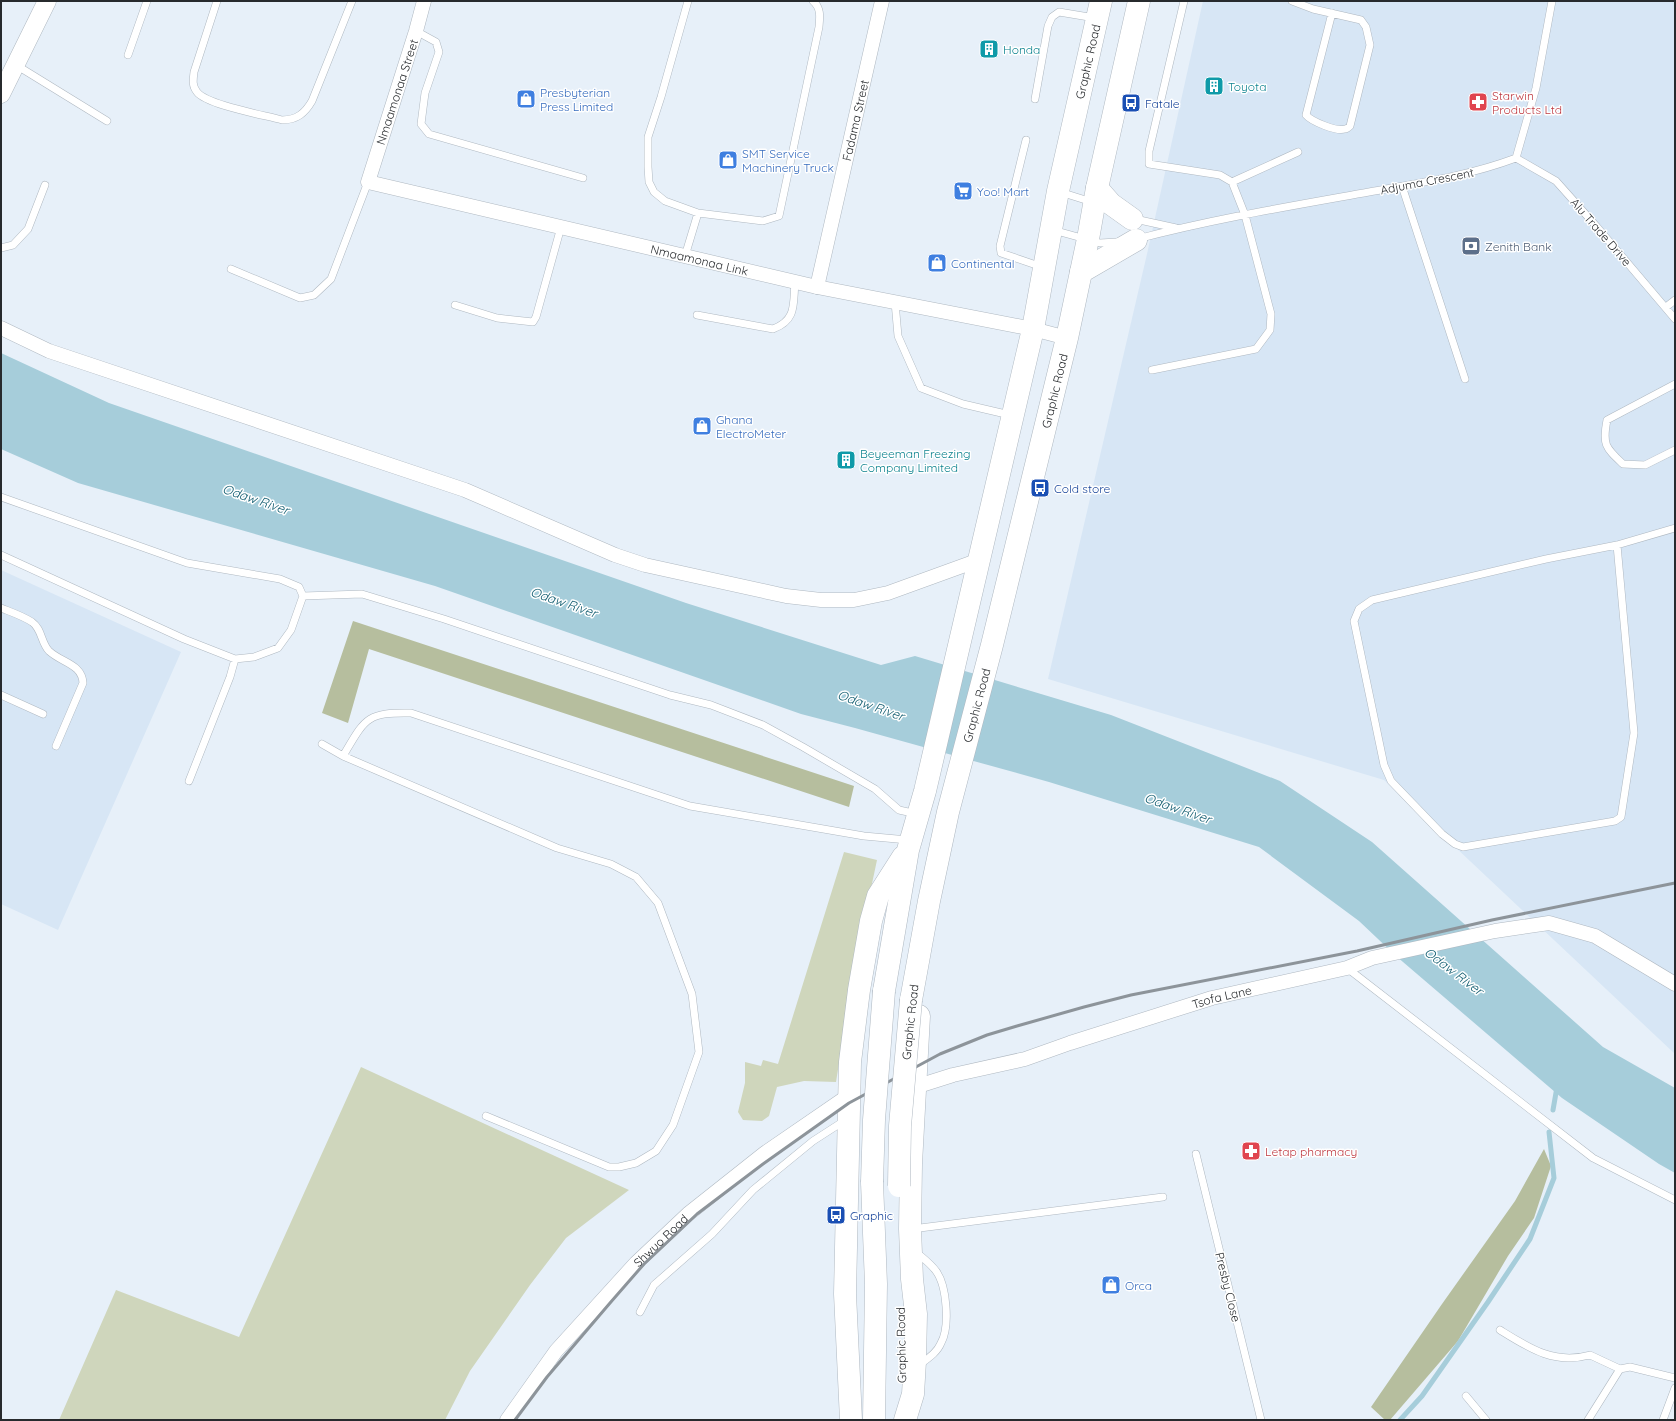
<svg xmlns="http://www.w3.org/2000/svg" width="1676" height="1421" font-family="Quicksand,sans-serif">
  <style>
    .built { fill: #d7e6f5 }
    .green { fill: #cfd6bc }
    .forest { fill: #b6be9e }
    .water { fill: #a6cdda }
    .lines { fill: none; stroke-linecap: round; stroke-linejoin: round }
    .stream { stroke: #a6cdda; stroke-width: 5 }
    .service-casing { stroke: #afb8c1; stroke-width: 8 }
    .minor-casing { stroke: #afb8c1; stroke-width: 15 }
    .tertiary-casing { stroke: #afb8c1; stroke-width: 19 }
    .primary-casing { stroke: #afb8c1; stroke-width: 23 }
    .service { stroke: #fff; stroke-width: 7 }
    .minor { stroke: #fff; stroke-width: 14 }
    .tertiary { stroke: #fff; stroke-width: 18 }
    .primary { stroke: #fff; stroke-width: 22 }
    .rail { stroke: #8d949a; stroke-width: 3 }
    .primary-bridge-casing { stroke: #afb8c1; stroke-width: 23; stroke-linecap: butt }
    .primary-bridge { stroke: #fff; stroke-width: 22 }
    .labels { text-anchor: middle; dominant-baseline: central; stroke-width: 3; stroke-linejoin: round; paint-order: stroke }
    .culture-label { font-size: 12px; fill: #0d838f; stroke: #fff; text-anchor: start }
    .street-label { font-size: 12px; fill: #272a2d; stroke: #fff }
    .shop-label { font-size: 12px; fill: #366cbe; stroke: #fff; text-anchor: start }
    .health-label { font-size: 12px; fill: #be3a42; stroke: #fff; text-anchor: start }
    .transit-label { font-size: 12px; fill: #164399; stroke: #fff; text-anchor: start }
    .service-label { font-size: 12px; fill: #4e5e75; stroke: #fff; text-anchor: start }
    .water-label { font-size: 13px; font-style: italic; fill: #166073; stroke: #fff }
  </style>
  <rect width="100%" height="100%" fill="#e7f0f9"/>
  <path class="built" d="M 1203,1 L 1675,1 L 1675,1054 L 1384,780 L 1048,679 L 1147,254 Z
    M 1,570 L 181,652 L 58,930 L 1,904 Z"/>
  <path class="green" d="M 844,852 L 877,860 L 855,964 L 836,1082 L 804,1081 L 777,1087 L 769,1116 L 762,1121 L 743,1120 L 738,1112 L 745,1083 L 745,1062 L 761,1066 L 763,1060 L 778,1064 Z
    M 361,1067 L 629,1190 L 566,1238 L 530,1285 L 470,1371 L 445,1420 L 59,1420 L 116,1290 L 239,1337 Z"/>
  <path class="forest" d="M 353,621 L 854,786 L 849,807 L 369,649 L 348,723 L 322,713 Z
    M 1544,1149 L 1551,1166 L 1534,1218 L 1508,1256 L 1458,1341 L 1390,1420 L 1385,1420 L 1371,1407 L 1442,1304 L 1515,1201 Z"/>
  <path class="water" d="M 1,353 L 109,403 L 686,603 L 881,665 L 915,656 L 1111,715 L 1280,781 L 1372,842 L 1603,1047 L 1675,1088 L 1675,1173 L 1659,1164 L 1562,1098 L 1396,956 L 1359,921 L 1259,847 L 1049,782 L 855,728 L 801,714 L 435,586 L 78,483 L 1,449 Z"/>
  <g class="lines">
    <path class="stream" d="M 1553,1110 L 1557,1087
      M 1400,1420 L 1422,1396 L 1488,1302 L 1530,1239 L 1554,1178 L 1549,1132"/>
    <g class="service-casing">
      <path id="service" d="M 217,1 L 194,72 C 193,80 192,86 197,92 C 207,105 264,115 282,120 C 297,120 305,113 312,101 L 352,1
        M 688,1 L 661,97 L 648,137 L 648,167 L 649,182 L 654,192 L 665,201 L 698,213
        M 1292,1 L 1313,9 L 1361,20 L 1366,27 L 1370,45 L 1350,126 C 1349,127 1347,129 1345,129 C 1336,132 1311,121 1306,115 L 1332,13
        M 416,31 L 436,42 L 439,52 L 425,93 L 421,124 L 429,134 L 583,178
        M 128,55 L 147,1
        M 16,65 L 107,121
        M 1035,99 L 1048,26 L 1052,17 L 1059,12 L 1095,18
        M 1026,140 L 1000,246 L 1001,253 L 1042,267
        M 1516,158 L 1556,181 L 1597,227 L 1675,319
        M 1516,158 L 1536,88 L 1552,1
        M 1232,182 L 1298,152
        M 1402,186 L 1465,379
        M 1060,192 L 1092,202
        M 1135,219 L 1176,228
        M 1053,230 L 1100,243 L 1117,242
        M 1137,239 C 1213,219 1291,206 1369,192 C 1419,183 1468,176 1516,158
        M 1,248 L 13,245 L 28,229 L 45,185
        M 685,256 L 698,213 L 763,221 L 779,216 L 819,27 C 820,16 821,8 813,1
        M 231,269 L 300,298 L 314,295 L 331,279 L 368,182
        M 895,302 L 898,336 L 921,388 L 963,404 L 1010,415
        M 455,305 L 497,318 L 533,322 L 536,317 L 561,227
        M 1666,307 L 1675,300
        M 697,315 L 773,329 C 797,320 793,304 795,282
        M 1152,370 L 1256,349 L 1270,330 L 1271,314 L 1245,215 L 1232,182 L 1220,175 L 1149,164 L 1149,151 L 1184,1
        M 1675,384 L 1607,420 C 1602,445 1606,448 1623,464 L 1645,465 L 1675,450
        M 1,497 L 187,563 L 280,579 L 299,587 L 303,596 L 291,630 L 278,648 L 254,657 L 235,659 L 184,639 L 1,555
        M 1617,545 L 1634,733 L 1621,817 L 1615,821 L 1463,847 L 1455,844 L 1442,834 L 1391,781 L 1384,765 L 1354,621 L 1359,609 L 1372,600 L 1546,559 L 1617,545 L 1675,528
        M 303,596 L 362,594 L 444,619 L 670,695 L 711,705 L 763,725 L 803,747 L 875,789 L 899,810 L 917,814
        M 1,608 C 11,612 23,616 32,622 C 42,629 41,643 49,651 C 62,663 82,664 83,683 L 56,746
        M 1,695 L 43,714
        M 322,744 L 343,756 L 557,848 L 611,864 L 636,877 L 658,903 L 692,994 L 699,1052 L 673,1125 L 656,1151 L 636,1163 L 619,1167 L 609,1167 L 486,1116
        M 343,756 C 365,719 366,712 411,713 L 690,806 L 864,836 L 908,840
        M 189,781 L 230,677 L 235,659
        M 1347,968 L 1593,1158 L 1675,1200
        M 1196,1154 L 1261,1420
        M 912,1229 L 1163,1197
        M 916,1252 C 923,1258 931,1264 936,1271 C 947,1286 950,1327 941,1343 C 937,1353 927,1359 919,1365
        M 640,1312 L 654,1285 L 712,1234 L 753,1190 L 813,1141 L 844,1121
        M 1500,1330 C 1529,1348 1554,1365 1590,1355 L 1620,1369
        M 1466,1396 L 1486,1420
        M 1588,1420 L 1620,1369 L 1630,1367 L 1675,1378
        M 1663,1420 L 1675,1388"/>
    </g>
    <g class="minor-casing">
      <g id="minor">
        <path id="s1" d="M 424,1 L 416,31 L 368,182 L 817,287 L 1033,329 L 1067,338"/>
        <path id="s2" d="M 817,287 L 882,1"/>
        <path d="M 1,328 L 49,351 L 465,490 L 615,555 L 645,565 L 786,596 L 821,600 L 854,600 L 888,593 L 979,560"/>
        <path id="s3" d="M 915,1087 L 953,1075 L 1025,1059 L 1070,1043 L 1212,998 L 1347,968 L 1372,958 L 1495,931 L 1549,923 L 1595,936 L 1675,984"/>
        <path id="s4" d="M 507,1420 L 556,1351 L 636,1263 L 688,1214 L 765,1153 L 848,1096"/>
      </g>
    </g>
    <g class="tertiary-casing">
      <path id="tertiary" d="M 1,94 L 47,1"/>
    </g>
    <g class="primary-casing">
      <g id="primary">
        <path d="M 1097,188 L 1111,204 L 1132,219"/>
        <path d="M 1081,272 L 1136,240"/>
        <path id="s5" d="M 884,991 L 908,850 L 925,791 L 1033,329 L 1058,191 L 1101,1"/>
        <path id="s6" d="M 911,1000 L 929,901 L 948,812 L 992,645 L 1067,338 L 1088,239 L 1097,188 L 1139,1"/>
        <path d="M 872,1182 L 876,1284 L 874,1420"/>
        <path d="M 851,1420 L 845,1294 L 850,1062 L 859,990 L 871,921 L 878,896 L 903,857"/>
        <path d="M 905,1420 L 913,1394 L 915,1361 L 916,1314 L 912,1279 L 910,1229 L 911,1164 L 919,1016"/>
      </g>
    </g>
    <use href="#service" class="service"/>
    <use href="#minor" class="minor"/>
    <use href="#tertiary" class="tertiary"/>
    <use href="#primary" class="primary"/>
    <path class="rail" d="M 515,1420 L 547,1377 L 610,1303 L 644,1264 L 697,1214 L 763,1164 L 849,1103 L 940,1054 L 987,1035 L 1017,1026 L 1084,1007 L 1131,995 L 1357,951 L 1492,920 L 1675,883"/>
    <g class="primary-bridge-casing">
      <path id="primary-bridge" d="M 872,1182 L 874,1120 L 884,991
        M 899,1186 L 900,1126 L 911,1000"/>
    </g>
    <use href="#primary-bridge" class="primary-bridge"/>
  </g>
  <defs>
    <g id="building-square" transform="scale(1)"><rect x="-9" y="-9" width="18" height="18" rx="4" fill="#0f9aa8" stroke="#fff"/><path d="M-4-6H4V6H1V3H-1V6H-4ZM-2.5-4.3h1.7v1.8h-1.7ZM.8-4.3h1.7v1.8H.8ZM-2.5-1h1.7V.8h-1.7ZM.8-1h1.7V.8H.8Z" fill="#fff"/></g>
    <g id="shop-square" transform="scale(1)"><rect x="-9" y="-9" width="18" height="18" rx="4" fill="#3f7fe0" stroke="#fff"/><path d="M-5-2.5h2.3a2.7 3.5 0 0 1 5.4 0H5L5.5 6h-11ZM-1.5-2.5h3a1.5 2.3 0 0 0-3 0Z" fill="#fff"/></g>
    <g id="pharmacy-square" transform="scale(1)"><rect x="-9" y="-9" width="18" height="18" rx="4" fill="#e0444e" stroke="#fff"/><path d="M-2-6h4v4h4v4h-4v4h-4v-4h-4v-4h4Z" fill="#fff"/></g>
    <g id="bus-square" transform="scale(1)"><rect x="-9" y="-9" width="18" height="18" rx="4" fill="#1a4fb4" stroke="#fff"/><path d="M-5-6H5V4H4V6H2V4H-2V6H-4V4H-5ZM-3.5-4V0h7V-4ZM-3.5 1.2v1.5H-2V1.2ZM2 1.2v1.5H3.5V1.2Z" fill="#fff"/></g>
    <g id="supermarket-square" transform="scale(1)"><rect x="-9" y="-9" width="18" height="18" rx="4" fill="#3f7fe0" stroke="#fff"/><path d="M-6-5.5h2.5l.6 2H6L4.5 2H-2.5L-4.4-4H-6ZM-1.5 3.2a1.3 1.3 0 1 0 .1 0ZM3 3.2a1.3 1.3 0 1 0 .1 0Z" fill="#fff"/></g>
    <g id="bank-square" transform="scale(1)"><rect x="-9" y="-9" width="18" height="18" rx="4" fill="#5c6f8a" stroke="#fff"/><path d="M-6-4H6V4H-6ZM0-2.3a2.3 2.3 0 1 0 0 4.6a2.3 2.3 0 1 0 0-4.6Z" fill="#fff"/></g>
  </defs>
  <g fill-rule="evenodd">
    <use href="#building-square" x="989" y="49"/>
    <use href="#building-square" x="1214" y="86"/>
    <use href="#shop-square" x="526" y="99"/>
    <use href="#pharmacy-square" x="1478" y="102"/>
    <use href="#bus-square" x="1131" y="103"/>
    <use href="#shop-square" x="728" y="160"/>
    <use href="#supermarket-square" x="963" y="191"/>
    <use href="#bank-square" x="1471" y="246"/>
    <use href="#shop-square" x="937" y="263"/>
    <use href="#shop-square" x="702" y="426"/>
    <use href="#building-square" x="846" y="460"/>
    <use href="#bus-square" x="1040" y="488"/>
    <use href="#pharmacy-square" x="1251" y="1151"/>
    <use href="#bus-square" x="836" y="1215"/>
    <use href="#shop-square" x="1111" y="1285"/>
  </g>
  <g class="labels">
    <g class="culture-label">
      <text x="1003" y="49">Honda</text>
      <text x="1228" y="86">Toyota</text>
      <text x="860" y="453">Beyeeman Freezing<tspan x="860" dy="14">Company Limited</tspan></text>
    </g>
    <g class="street-label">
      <text stroke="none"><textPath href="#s5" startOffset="952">Graphic Road</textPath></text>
      <text transform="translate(397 92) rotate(-72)">Nmaamonaa Street</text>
      <text stroke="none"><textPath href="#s2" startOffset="171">Fadama Street</textPath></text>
      <text transform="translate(1427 181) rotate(-11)">Adjuma Crescent</text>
      <text transform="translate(1601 232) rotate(49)">Alu Trade Drive</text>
      <text stroke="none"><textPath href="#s1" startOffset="530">Nmaamonaa Link</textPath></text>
      <text stroke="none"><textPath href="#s6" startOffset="626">Graphic Road</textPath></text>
      <text stroke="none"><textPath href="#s6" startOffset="302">Graphic Road</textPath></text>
      <text stroke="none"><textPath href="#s3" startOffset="320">Tsofa Lane</textPath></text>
      <text transform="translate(910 1022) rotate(-84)">Graphic Road</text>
      <text stroke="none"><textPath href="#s4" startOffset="237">Shwuo Road</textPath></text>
      <text transform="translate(1228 1287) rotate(76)">Presby Close</text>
      <text transform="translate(901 1345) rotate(-91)">Graphic Road</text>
    </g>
    <g class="shop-label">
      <text x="540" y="92">Presbyterian<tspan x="540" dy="14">Press Limited</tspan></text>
      <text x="742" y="153">SMT Service<tspan x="742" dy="14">Machinery Truck</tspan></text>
      <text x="977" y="191">Yoo! Mart</text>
      <text x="951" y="263">Continental</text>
      <text x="716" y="419">Ghana<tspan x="716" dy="14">ElectroMeter</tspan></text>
      <text x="1125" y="1285">Orca</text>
    </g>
    <g class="health-label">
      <text x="1492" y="95">Starwin<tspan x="1492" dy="14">Products Ltd</tspan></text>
      <text x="1265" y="1151">Letap pharmacy</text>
    </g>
    <g class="transit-label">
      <text x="1145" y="103">Fatale</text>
      <text x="1054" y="488">Cold store</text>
      <text x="850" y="1215">Graphic</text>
    </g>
    <g class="service-label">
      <text x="1485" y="246">Zenith Bank</text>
    </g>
    <g class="water-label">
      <text transform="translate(256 499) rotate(19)">Odaw River</text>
      <text transform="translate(564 602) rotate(19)">Odaw River</text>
      <text transform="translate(871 705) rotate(19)">Odaw River</text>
      <text transform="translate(1178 808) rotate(19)">Odaw River</text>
      <text transform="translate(1454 971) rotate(37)">Odaw River</text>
    </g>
  </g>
  <rect width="1676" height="1421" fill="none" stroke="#272a2d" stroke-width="4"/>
</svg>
